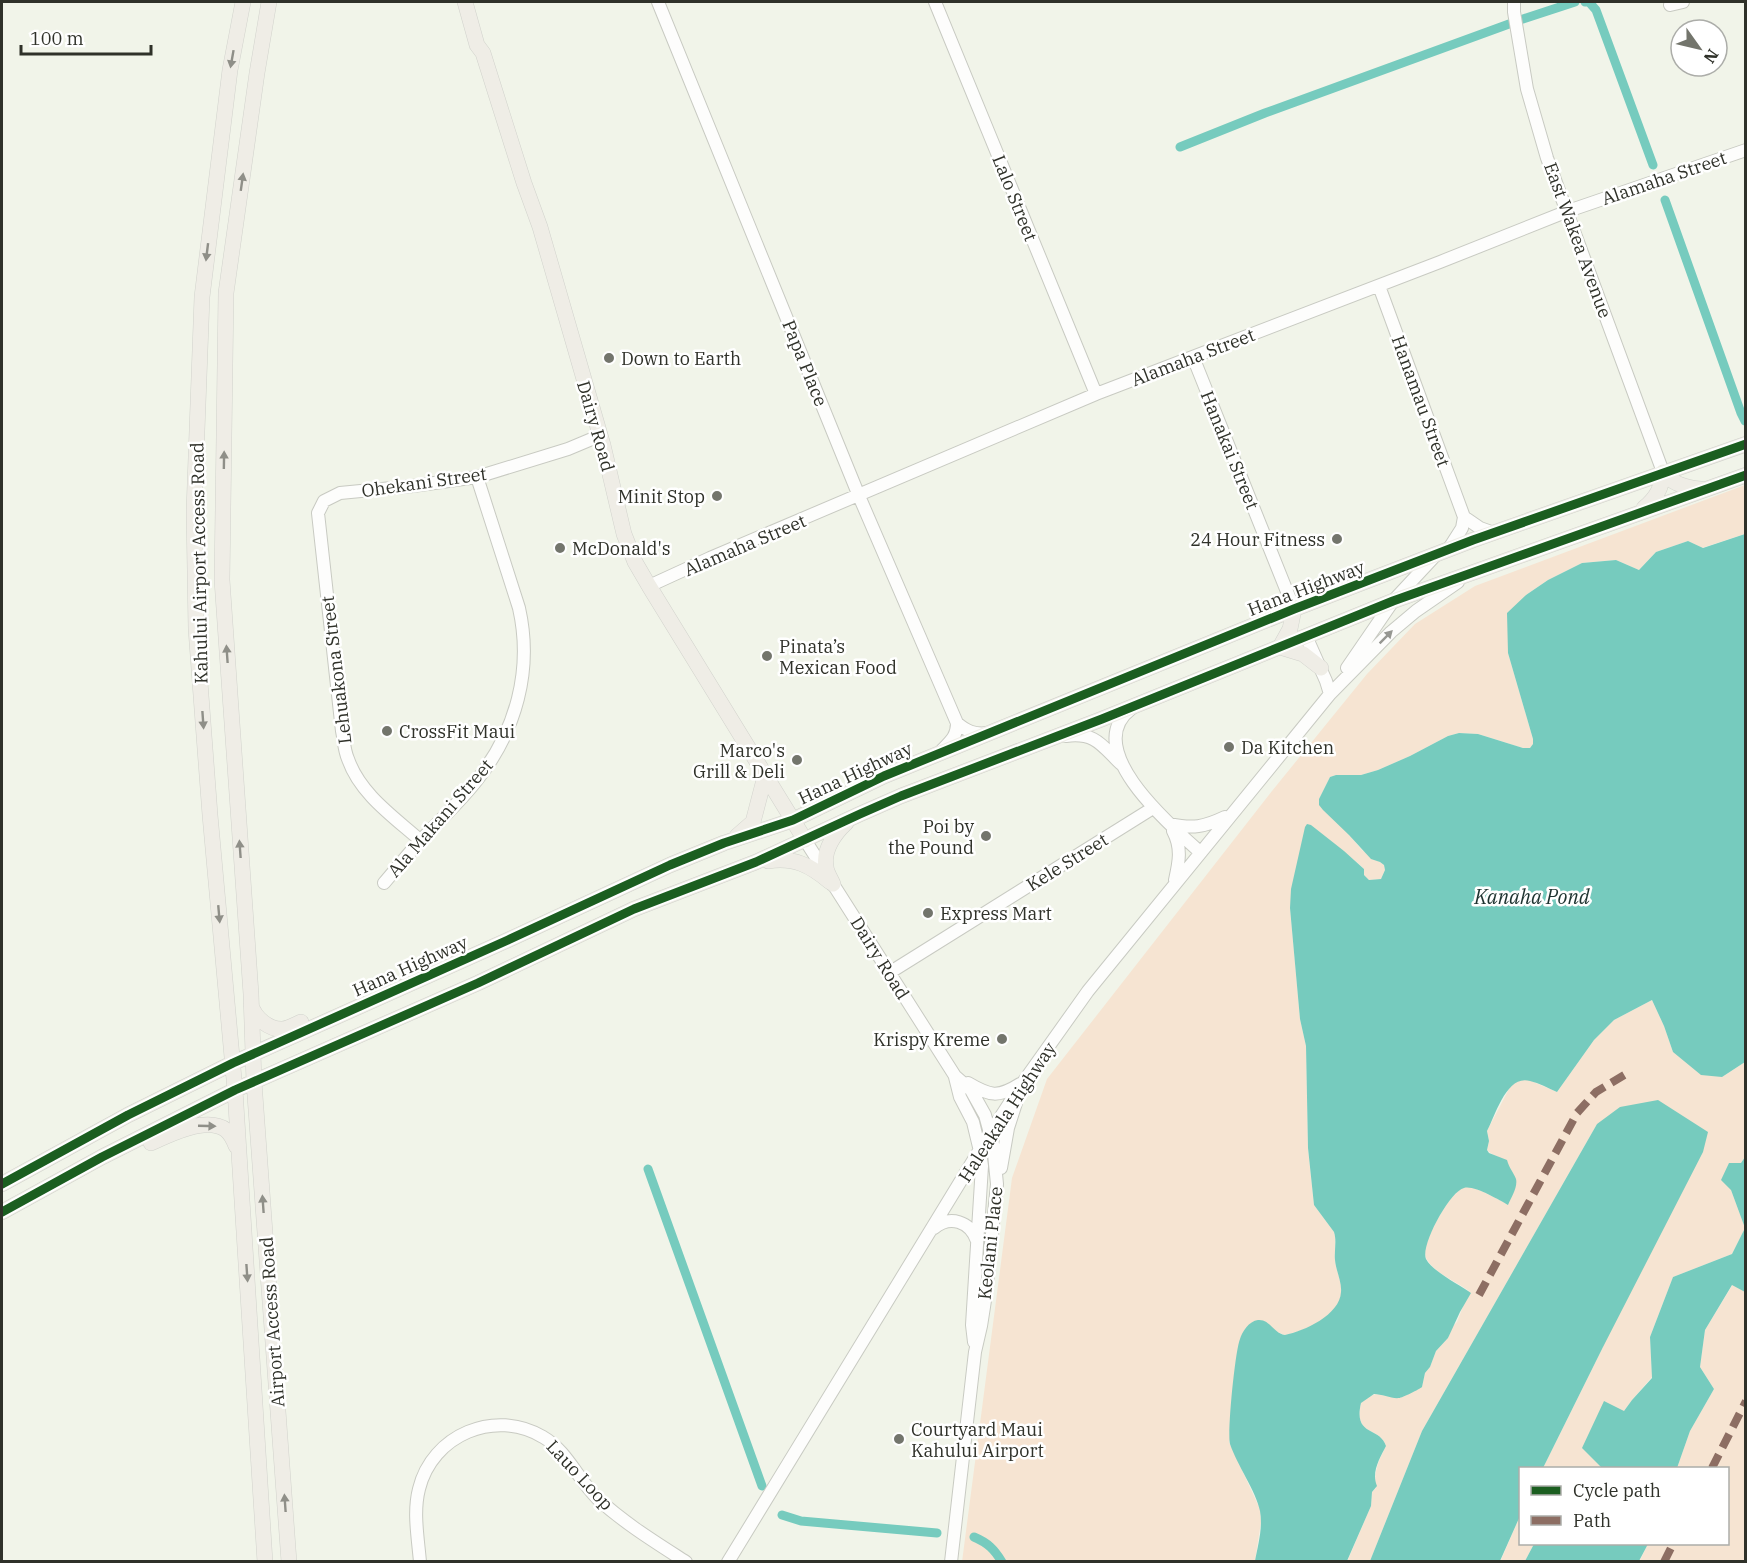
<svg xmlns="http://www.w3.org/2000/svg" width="1747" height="1563" font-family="'IBM Plex Serif',serif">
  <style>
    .green { fill: #f6e4d2 }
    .water { fill: #76cbbe }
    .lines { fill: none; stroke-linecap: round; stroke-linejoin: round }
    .canal { stroke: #76cbbe; stroke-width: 9 }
    .minor-casing { stroke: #c8cac2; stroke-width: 14 }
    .major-casing { stroke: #d1d2cc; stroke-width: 16 }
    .minor { stroke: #fdfdfc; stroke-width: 12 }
    .major { stroke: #efede6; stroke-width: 15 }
    .quiet { stroke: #8d6e63; stroke-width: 8; stroke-dasharray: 15 8; stroke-linecap: butt }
    .cycleway-casing { stroke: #fff; stroke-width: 13 }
    .cycleway { stroke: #1b5e20; stroke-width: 9 }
    .oneway { fill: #8f8f88 }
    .oneway2 { fill: #969792 }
    .poi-dot { fill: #73756c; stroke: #fff; stroke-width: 2 }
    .labels { text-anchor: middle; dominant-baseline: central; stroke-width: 5; stroke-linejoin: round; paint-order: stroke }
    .street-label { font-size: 18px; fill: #2f3129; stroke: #fff }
    .poi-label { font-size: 18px; fill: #2f3129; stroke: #fff; text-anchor: start }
    .water-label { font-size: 20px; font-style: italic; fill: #1d322f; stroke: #fff }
  </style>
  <rect width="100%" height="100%" fill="#f1f4e9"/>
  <path class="green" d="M 1745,485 L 1745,534 L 1702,548 L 1688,541 L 1656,552 L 1639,570 L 1616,560 L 1582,563 L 1548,580 L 1526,595 L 1508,653 L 1533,739 L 1533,744 L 1530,748 L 1523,748 L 1478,734 L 1459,733 L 1448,736 L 1410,756 L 1378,770 L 1361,775 L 1336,775 L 1330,777 L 1319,799 L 1362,850 L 1384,865 L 1385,870 L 1381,879 L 1369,880 L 1364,875 L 1364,869 L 1360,865 L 1311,825 L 1297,866 L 1290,908 L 1300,1019 L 1306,1046 L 1308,1149 L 1314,1205 L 1334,1232 C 1337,1241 1334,1251 1335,1260 C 1336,1272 1344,1285 1341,1297 C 1335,1319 1304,1331 1285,1335 L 1274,1331 L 1271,1327 L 1229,1442 L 1260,1509 L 1261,1522 L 1255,1561 L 962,1562 L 1012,1178 L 1047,1079 L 1272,791 L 1367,674 L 1415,624 L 1475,586 Z
    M 1652,1000 L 1664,1026 L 1673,1052 L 1722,1077 L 1745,1062 L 1745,1157 L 1741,1163 L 1731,1190 L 1745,1228 L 1732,1254 L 1673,1277 L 1650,1337 L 1652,1377 L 1632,1400 L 1624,1411 L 1601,1466 L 1602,1468 L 1543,1468 L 1603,1347 L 1597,1124 L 1422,1431 L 1370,1561 L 1347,1562 L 1371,1506 L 1372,1492 L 1376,1488 C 1373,1472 1379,1460 1386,1446 C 1380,1426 1353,1437 1361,1403 C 1378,1389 1377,1396 1394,1397 C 1402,1398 1415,1391 1422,1387 L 1425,1373 L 1430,1367 L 1436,1351 L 1448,1338 L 1452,1327 L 1457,1322 L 1469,1291 C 1458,1283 1434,1272 1428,1261 C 1426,1259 1425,1255 1425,1253 C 1424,1240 1451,1190 1465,1187 C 1474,1185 1499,1200 1507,1204 L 1516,1180 L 1508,1168 L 1508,1164 C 1501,1156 1492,1156 1487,1150 L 1489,1141 L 1487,1131 L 1511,1085 L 1518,1080 L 1529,1080 L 1557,1092 L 1594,1040 L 1614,1020 Z
    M 1733,1284 L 1746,1292 L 1745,1561 L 1639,1562 L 1648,1544 L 1728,1544 L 1728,1468 L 1677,1468 L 1690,1431 L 1714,1389 L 1700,1367 L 1705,1330 Z
    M 1520,1516 L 1520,1544 L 1534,1544 L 1525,1561 L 1500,1562 Z"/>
  <path class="water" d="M 1745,534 L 1746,633 L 1744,639 L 1746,639 L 1745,1062 L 1722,1077 L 1701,1075 L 1673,1052 L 1664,1026 L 1652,1000 L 1614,1020 L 1594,1040 L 1557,1092 C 1548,1088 1539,1083 1530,1081 C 1507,1074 1496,1114 1487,1131 L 1489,1141 L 1487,1150 L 1489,1153 L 1507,1160 C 1509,1168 1514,1173 1516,1179 C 1518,1187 1511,1198 1508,1205 C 1499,1200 1474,1185 1464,1188 C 1450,1191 1420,1246 1426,1259 C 1432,1271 1460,1285 1471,1293 L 1460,1312 L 1448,1338 L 1436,1351 L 1430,1367 L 1425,1373 L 1422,1387 C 1420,1389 1402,1398 1399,1398 C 1392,1399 1382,1394 1374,1394 L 1361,1403 C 1353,1437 1380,1426 1386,1446 C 1380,1458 1371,1472 1377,1486 L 1372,1492 L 1371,1506 L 1347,1561 L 1255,1561 C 1258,1545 1263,1528 1260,1511 C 1256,1491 1237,1465 1230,1444 C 1227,1434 1235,1351 1240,1339 C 1242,1332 1249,1321 1258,1320 C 1270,1319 1273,1333 1285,1335 C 1304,1331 1340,1315 1341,1292 C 1342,1282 1336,1271 1335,1260 C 1334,1251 1337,1241 1334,1232 L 1314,1205 L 1308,1148 L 1306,1046 L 1300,1019 L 1290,908 L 1291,889 L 1305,827 L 1307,824 L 1311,825 L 1344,851 L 1364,869 L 1364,875 L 1369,880 L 1381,879 L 1385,870 L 1384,865 L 1380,862 L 1371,859 L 1349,835 L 1323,810 L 1319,805 L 1319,799 L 1330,777 L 1336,775 L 1361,775 L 1378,770 L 1410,756 L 1448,736 L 1459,733 L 1478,734 L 1523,748 L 1530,748 L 1533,744 L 1533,739 L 1508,653 L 1507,613 L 1526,595 L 1548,580 L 1582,563 L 1616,560 L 1639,570 L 1656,552 L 1688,541 L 1703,548 Z
    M 1658,1100 L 1708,1132 L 1703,1152 L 1603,1347 L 1543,1468 L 1520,1468 L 1520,1516 L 1500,1561 L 1370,1561 L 1422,1431 L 1597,1124 L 1620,1107 Z
    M 1745,1157 L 1745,1292 L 1732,1285 L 1705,1330 L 1700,1367 L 1714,1389 L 1690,1431 L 1677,1468 L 1602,1468 L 1582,1448 L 1604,1401 L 1624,1411 L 1632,1400 L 1652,1378 L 1650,1337 L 1673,1277 L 1732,1254 L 1745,1228 L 1731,1190 L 1721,1180 L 1729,1163 L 1741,1163 Z
    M 1534,1544 L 1648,1544 L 1639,1561 L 1525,1561 Z"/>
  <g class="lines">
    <path class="canal" d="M 1585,2 L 1589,2 L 1596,10 L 1653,165
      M 1523,19 L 1575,2
      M 1180,147 L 1265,113 L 1509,24
      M 1665,200 L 1741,413 L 1745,421
      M 648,1169 L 762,1486
      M 782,1515 L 801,1521 L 937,1533
      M 974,1537 C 988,1543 994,1549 1002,1562"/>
    <g class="minor-casing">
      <path id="minor" d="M 658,2 L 859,496 L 957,723 C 957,736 951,741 942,750
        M 935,2 L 1096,394
        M 1514,2 L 1514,12 L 1527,89 L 1547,158 L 1663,472
        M 1670,5 L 1683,2
        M 1379,286 L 1464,517 L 1462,528 L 1448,550
        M 1193,357 L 1294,609
        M 1464,517 L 1480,528 L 1494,533
        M 649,586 L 710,558 L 1096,394 L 1440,262 L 1568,211 L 1746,150
        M 1306,636 L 1326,681 L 1330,694
        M 1347,668 L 1393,601 L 1434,557
        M 1131,709 C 1079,748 1172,827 1200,852
        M 957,723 C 966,731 975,735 988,733
        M 1066,736 C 1096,732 1102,746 1121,764
        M 1170,824 C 1193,829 1204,827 1225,817
        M 1173,831 C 1182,848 1179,862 1175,880
        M 805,840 L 955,1076 L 971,1090 L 985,1115 L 993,1144 L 997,1184 L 986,1294 L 981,1326 L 975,1352 L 951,1562
        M 421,841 C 394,817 360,794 348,759 C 344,750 344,740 342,731 L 318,513 L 324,501 L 340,493 L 413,486 L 477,477 L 568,449 L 599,436
        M 384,883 C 396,869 408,854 420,841 C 439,821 460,802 477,780 C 516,731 533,670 519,608 L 477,477
        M 889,973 L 1153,808
        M 955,1077 L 960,1097 L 973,1122 L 980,1151 L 982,1166 L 972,1325 L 974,1342
        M 968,1083 C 990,1096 998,1098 1020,1084
        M 1001,1168 L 1008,1128 L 1016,1103
        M 934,1228 C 950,1215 970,1221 977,1241
        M 420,1562 C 418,1538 413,1512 419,1489 C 432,1435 495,1408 543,1437 C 566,1450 578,1479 597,1498 C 624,1523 655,1542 686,1562
        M 728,1562 L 990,1133 L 1024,1081 L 1088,991 L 1330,694 L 1391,632 L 1416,611 L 1458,582"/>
    </g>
    <g class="major-casing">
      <path id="major" d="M 243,2 L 230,70 L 202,297 L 194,511 L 196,629 L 210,815 L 235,1090 L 265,1562
        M 269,2 L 257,73 L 226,293 L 222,580 L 251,994 L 254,1082 L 289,1562
        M 465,2 L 477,45 L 483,53 L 524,183 L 540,227 L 603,445 L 624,534 L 635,562 L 649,586 L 805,840
        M 1663,472 C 1672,484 1687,488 1701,489
        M 1644,508 C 1656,498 1662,488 1663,472
        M 1280,647 L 1303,654 L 1321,668
        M 1280,647 L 1290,629 L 1294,609
        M 737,836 L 753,822 L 765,776
        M 768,861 C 794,857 810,865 830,882
        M 833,884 C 831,879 826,872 826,866 C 823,850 835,833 846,823
        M 251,1005 C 255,1018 269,1030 283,1029 C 290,1028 296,1024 301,1022
        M 151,1143 C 170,1134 207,1116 226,1130 C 231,1134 234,1141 236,1146
        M 2,1184 L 128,1115 L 233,1063 L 508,940 L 670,865 L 724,843 L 793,820 L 884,776 L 1294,609 L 1473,540 L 1746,444
        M 2,1212 L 102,1157 L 235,1090 L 478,983 L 634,909 L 756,862 L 860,814 L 901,796 L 1102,719 L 1393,601 L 1746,475"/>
    </g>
    <use href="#minor" class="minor"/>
    <use href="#major" class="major"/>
    <path class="quiet" d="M 1479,1295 L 1577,1113 L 1596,1092 L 1631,1071
      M 1712,1468 L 1746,1401
      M 1664,1562 L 1673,1544"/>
    <g class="cycleway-casing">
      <path id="cycleway" d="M 2,1184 L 128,1115 L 233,1063 L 508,940 L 670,865 L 724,843 L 793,820 L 884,776 L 1294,609 L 1473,540 L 1746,444
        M 2,1212 L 102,1157 L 235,1090 L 478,983 L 634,909 L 756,862 L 860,814 L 901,796 L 1102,719 L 1393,601 L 1746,475"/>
    </g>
    <use href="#cycleway" class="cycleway"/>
  </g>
  <defs><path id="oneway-solid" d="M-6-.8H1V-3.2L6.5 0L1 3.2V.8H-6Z" transform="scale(1.5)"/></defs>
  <g class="oneway">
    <use href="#oneway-solid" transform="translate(232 59) rotate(100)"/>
    <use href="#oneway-solid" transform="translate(242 182) rotate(-82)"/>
    <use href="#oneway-solid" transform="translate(207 252) rotate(97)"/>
    <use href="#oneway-solid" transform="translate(224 460) rotate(-89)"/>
    <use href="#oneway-solid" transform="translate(227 654) rotate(-94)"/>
    <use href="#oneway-solid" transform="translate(203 720) rotate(86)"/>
    <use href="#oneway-solid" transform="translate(240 849) rotate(-94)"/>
    <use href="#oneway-solid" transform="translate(219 914) rotate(85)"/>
    <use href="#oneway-solid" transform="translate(207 1126) rotate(2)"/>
    <use href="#oneway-solid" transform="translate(263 1204) rotate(-94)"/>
    <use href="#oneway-solid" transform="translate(247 1273) rotate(86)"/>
    <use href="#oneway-solid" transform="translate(285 1503) rotate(-94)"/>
  </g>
  <use class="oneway2" href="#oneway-solid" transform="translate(1386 637) rotate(-45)"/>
  <g class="poi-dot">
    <circle cx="609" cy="358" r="6"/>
    <circle cx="717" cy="496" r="6"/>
    <circle cx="1337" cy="539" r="6"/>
    <circle cx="560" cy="548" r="6"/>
    <circle cx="767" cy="656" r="6"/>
    <circle cx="387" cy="731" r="6"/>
    <circle cx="1229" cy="747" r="6"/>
    <circle cx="797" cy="760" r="6"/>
    <circle cx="986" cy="836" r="6"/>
    <circle cx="928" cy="913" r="6"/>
    <circle cx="1002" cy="1039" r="6"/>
    <circle cx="899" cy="1439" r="6"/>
  </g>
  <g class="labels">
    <g class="street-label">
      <text transform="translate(1664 178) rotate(-19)">Alamaha Street</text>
      <text transform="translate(1015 198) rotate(68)">Lalo Street</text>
      <text transform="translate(1578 240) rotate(70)">East Wakea Avenue</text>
      <text transform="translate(1193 357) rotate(-21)">Alamaha Street</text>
      <text transform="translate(805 363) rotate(68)">Papa Place</text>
      <text transform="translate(1421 401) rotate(70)">Hanamau Street</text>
      <text transform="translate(596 426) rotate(74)">Dairy Road</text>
      <text transform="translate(1230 450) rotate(68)">Hanakai Street</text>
      <text transform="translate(424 482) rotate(-8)">Ohekani Street</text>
      <text transform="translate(745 545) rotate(-23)">Alamaha Street</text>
      <text transform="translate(199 563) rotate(-91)">Kahului Airport Access Road</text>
      <text transform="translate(1306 588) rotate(-21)">Hana Highway</text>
      <text transform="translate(336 670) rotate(-97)">Lehuakona Street</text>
      <text transform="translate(855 773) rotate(-25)">Hana Highway</text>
      <text transform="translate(440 818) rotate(-49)">Ala Makani Street</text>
      <text transform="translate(1067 862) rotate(-32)">Kele Street</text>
      <text transform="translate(880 958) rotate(58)">Dairy Road</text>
      <text transform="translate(410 966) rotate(-24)">Hana Highway</text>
      <text transform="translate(1007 1112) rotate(-57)">Haleakala Highway</text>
      <text transform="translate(990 1243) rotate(-84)">Keolani Place</text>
      <text transform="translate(272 1322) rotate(-94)">Airport Access Road</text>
      <text transform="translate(580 1475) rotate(47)">Lauo Loop</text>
    </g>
    <g class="poi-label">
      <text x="621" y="358">Down to Earth</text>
      <text x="705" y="496" text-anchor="end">Minit Stop</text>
      <text x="1325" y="539" text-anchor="end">24 Hour Fitness</text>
      <text x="572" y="548">McDonald's</text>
      <text x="779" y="646">Pinata’s<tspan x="779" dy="21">Mexican Food</tspan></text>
      <text x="399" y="731">CrossFit Maui</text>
      <text x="1241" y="747">Da Kitchen</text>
      <text x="785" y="750" text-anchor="end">Marco's<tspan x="785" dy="21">Grill &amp; Deli</tspan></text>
      <text x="974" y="826" text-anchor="end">Poi by<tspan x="974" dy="21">the Pound</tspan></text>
      <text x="940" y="913">Express Mart</text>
      <text x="990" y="1039" text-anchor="end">Krispy Kreme</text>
      <text x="911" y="1429">Courtyard Maui<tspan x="911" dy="21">Kahului Airport</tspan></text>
    </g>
    <g class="water-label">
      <text x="1532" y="896">Kanaha Pond</text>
    </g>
  </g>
  <rect width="1747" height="1563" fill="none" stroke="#2f3129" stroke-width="6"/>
  <rect x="1519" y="1467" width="210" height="78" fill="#ffffff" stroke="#acada9" stroke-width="1.5"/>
  <rect x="1531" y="1486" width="30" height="9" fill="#1b5e20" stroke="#acada9" stroke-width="1.5"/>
  <text x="1573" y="1497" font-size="18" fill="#2f3129">Cycle path</text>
  <rect x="1531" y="1516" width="30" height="9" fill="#8d6e63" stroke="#acada9" stroke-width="1.5"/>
  <text x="1573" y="1527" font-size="18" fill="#2f3129">Path</text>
  <g transform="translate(1699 48) rotate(124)"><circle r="28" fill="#ffffff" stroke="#acada9" stroke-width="1.5"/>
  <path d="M0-4.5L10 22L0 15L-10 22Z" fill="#73756c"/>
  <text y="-9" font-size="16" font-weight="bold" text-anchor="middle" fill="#2f3129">N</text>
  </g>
  <path d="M21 45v9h130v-9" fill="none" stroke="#2f3129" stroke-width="3"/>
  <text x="30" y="45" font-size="18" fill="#2f3129" stroke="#ffffff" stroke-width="4.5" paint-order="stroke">100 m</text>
</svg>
